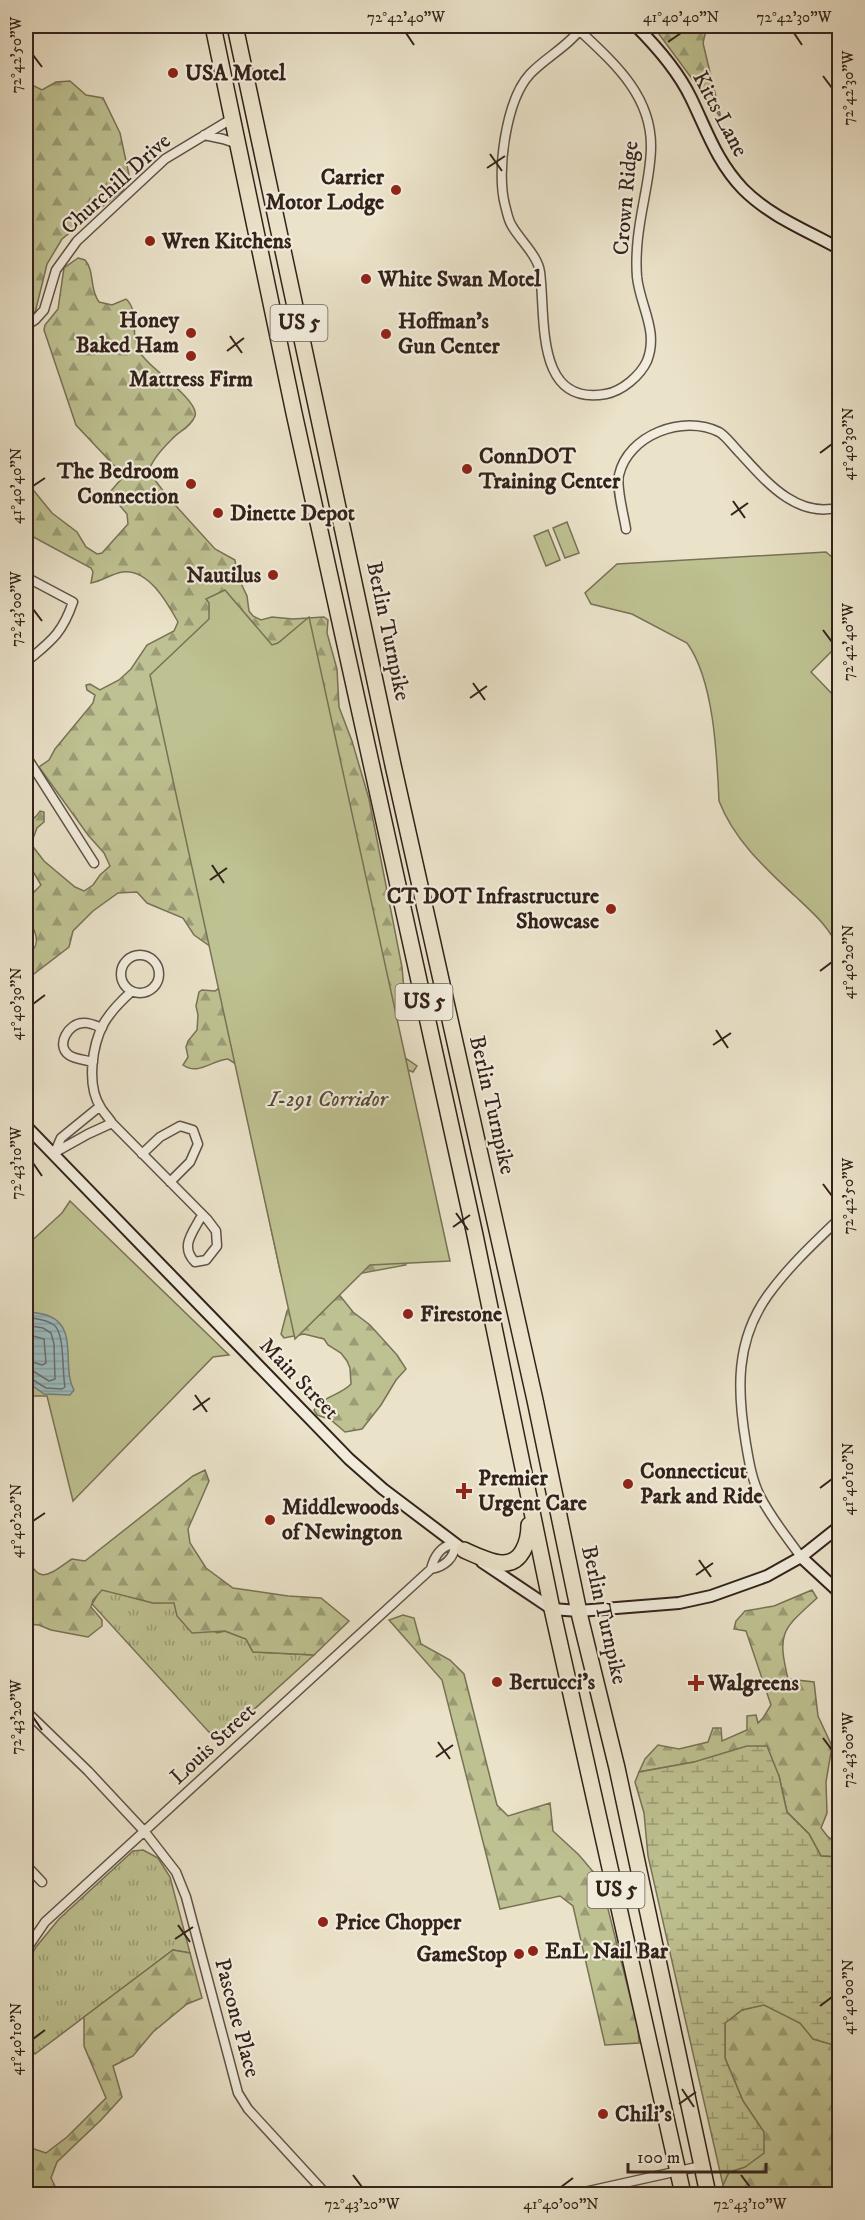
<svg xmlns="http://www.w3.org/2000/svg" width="865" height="2220" font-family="'IM FELL DW Pica',serif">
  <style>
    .grass { fill: url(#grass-tufts); stroke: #787256; stroke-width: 1.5 }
    .forest { fill: url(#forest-firs); stroke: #787256; stroke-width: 1.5 }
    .wetland { fill: url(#wetland-marsh); stroke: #787256; stroke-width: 1.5 }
    .park { fill: #bec191; stroke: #787256; stroke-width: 1.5 }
    .water { fill: url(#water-rules); stroke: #727e7e; stroke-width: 1.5 }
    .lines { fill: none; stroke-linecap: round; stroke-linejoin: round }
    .shore { stroke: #686f6e; stroke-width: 1.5 }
    .street-casing { stroke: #615246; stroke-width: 11 }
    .secondary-casing { stroke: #33221b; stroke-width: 14 }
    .highway-casing { stroke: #33221b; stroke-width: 18 }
    .street { stroke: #f1ecdc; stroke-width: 8 }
    .secondary { stroke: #f1ecdc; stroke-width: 10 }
    .highway { stroke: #eae2c9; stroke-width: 15 }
    .ticks { fill: none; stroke: #33221b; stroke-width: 2 }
    .poi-dot { fill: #8f2418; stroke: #f1ecdc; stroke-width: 2 }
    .labels { text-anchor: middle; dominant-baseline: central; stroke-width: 4.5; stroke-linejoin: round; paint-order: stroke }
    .shield { fill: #f1ecdc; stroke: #6c5f55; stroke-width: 1.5 }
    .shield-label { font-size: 21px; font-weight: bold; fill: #33221b }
    .poi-label { font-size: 22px; font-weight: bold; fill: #33221b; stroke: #f1ecdc; text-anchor: start }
    .street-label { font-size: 22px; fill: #33221b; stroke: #f1ecdc }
    .park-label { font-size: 22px; font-style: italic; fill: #564a38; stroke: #f1ecdc }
    .neatline { fill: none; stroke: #33221b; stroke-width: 2 }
    .ticks-label { font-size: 15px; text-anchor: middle; fill: #33221b }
  </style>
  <defs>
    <pattern id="grass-tufts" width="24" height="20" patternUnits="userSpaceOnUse" patternTransform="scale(1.5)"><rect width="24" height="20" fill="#bec191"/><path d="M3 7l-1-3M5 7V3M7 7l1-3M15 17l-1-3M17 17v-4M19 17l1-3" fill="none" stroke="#9b9c76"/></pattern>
    <pattern id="forest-firs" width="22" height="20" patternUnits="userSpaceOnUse" patternTransform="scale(1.5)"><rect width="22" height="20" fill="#bec191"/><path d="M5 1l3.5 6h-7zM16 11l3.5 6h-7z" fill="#9b9c76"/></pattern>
    <pattern id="wetland-marsh" width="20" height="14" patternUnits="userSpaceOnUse" patternTransform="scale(1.5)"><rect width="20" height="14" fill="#bec191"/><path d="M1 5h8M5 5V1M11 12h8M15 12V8" fill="none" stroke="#9b9c76"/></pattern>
    <pattern id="water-rules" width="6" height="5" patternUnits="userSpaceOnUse" patternTransform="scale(1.5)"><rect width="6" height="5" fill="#9cbcc0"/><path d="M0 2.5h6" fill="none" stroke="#87a1a4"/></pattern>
  </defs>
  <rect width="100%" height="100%" fill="#eae2c9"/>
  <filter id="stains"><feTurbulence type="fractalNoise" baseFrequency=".00333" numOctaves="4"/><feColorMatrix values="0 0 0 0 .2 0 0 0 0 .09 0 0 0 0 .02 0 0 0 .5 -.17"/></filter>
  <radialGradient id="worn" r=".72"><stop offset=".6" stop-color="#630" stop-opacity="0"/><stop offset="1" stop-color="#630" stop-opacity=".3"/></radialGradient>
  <path class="grass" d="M 101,1589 L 153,1603 L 174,1602 L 217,1633 L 225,1631 L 246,1639 L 253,1652 L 314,1655 L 218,1742 L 92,1604 Z
    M 143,1850 L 158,1858 L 170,1877 L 190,1953 L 173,1950 L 35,2054 L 26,2041 L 26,1964 L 36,1947 L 59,1919 L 133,1851 Z"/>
  <path class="forest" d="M 653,26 L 707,26 L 703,43 L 721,118 Z
    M 70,81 L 86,95 L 103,98 L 120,133 L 129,175 L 123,190 L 62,239 L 47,264 L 35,313 L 26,303 L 26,82 L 42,90 L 56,82 Z
    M 78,258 L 85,260 C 95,271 89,289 99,302 L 112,305 L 126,299 C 139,310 131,333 137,347 C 139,353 144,358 148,362 C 157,372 200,403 195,416 C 191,427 179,431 172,439 C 164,447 150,462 149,472 L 167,496 L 215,549 L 235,560 L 237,575 L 247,596 L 249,611 L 253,616 L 261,620 L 272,617 L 293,619 L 324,617 L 328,620 L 327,633 L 337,669 L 339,707 L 352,741 L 369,799 L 402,967 L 405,1001 L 404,1017 L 395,1020 L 404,1057 L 417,1066 L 413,1072 L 403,1068 L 406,1265 L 357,1274 L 337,1292 L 353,1312 L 370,1325 L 397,1355 L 406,1369 L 396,1380 L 381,1405 L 362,1429 L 345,1432 L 331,1420 L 317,1415 L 314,1410 C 321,1397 341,1395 351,1384 L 350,1368 L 347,1361 L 341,1353 L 328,1345 L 324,1339 L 304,1334 L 284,1338 L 281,1334 L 287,1311 L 292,1304 L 285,1280 L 281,1275 L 236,1064 L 228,1059 C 212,1060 198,1076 183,1065 L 188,1057 L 186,1047 L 188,1041 L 197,1030 L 198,1015 L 196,1006 L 199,992 L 202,990 L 215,991 L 219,988 L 211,947 L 194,935 L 183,918 L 147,903 L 137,892 L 118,893 L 93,911 L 73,931 L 69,947 L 26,980 L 26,955 C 36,950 39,941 34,930 L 26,925 L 26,895 L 33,893 L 41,885 L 31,868 L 31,861 L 26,858 L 26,826 C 30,819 35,820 40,811 L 44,812 L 44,822 L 37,828 L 31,844 L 44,861 L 75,887 L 84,891 L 93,885 L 100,875 L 110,866 L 104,853 L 88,835 L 39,767 L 49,760 L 55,749 L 93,703 L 95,695 L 87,690 L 86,685 L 90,684 L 100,690 L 119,680 L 131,669 L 147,645 L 174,631 L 178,622 C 167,602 148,568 122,572 C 111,574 102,581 91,583 L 93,572 L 91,568 L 26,533 L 26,481 L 52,513 L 77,532 L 86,547 L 97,554 L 102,553 L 128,524 L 127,514 L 109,493 L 124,476 L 76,425 L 44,330 L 45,325 L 58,309 L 64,268 Z
    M 205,1470 L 209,1481 L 188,1529 L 190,1543 L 206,1568 L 233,1588 L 288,1596 L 321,1598 L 349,1621 L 314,1655 L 253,1652 L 246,1639 L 225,1631 L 192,1633 L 177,1616 L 174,1603 L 153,1603 L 102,1590 L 93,1600 L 91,1607 L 102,1620 L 102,1626 L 88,1637 L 51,1630 L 39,1625 L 26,1624 L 26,1560 C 31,1563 34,1572 40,1574 C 49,1578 65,1563 72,1559 L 85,1561 L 193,1476 Z
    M 812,1590 L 817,1598 C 782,1630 777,1632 788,1679 L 814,1682 L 818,1716 L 832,1746 L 826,1782 L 827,1813 L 821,1828 L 828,1837 L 839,1844 L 839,1857 L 821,1856 L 809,1834 L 787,1812 L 779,1776 L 694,1762 L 639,1772 L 645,1759 L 658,1745 L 679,1749 L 708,1742 L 713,1728 L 721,1728 L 722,1741 L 747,1730 L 747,1716 L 756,1715 L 758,1723 L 763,1718 L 771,1705 L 746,1631 L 734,1629 L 736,1621 L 745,1611 L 774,1606 Z
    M 403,1615 L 414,1618 L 421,1644 L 450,1660 L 464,1674 L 497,1805 L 508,1816 L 550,1803 L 553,1831 L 579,1855 L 601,1881 L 638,2028 L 639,2043 L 605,2045 L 573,1906 L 560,1896 L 500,1909 L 442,1680 L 389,1620 Z
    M 173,1950 L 190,1953 L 202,1998 L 187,2004 L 153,2032 L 133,2056 L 113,2066 L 122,2097 L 101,2120 L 57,2162 L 51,2178 L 58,2192 L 63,2194 L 26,2194 L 26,2143 L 31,2148 L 46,2153 L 67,2137 L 106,2098 L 84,2046 L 84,2017 Z
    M 764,2004 L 800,2023 L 814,2039 L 837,2046 L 839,2044 L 839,2192 L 830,2194 L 725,2194 L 723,2185 L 729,2172 L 745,2167 L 764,2132 L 743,2101 L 725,2058 L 725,2023 L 742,2010 Z"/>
  <path class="wetland" d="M 747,1746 L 767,1746 L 779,1776 L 787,1812 L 809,1834 L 821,1856 L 839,1857 L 839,2044 L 837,2046 L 813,2039 L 800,2023 L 764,2005 L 742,2010 L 725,2023 L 725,2058 L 743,2101 L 764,2132 L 764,2153 L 745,2167 L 729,2172 L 723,2185 L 648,1856 L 644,1813 L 635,1782 L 639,1772 L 694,1762 Z"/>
  <path class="park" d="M 567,522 L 579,553 L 565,558 L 553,528 Z
    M 548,530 L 560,560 L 546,566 L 534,536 Z
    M 826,552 L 839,563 L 839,644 L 811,672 L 839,701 L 839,950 C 831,928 811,911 795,896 C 765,868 734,840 719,801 C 717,756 714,680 687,643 L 632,614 L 591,604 L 585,593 L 617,564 Z
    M 225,590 L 272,645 L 278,643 L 309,617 L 450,1261 L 370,1265 L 295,1339 L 150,675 L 209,619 L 209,603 L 206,599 Z
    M 70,1201 L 229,1355 L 213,1357 L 73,1501 L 47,1396 L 26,1396 L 26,1246 L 62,1213 Z"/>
  <path class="water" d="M 26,1311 C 33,1313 42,1313 49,1316 C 79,1328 61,1367 74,1390 L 70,1395 L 44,1394 L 26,1381 Z"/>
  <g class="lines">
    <path class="shore" d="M 26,1317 C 35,1319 46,1319 54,1325 C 65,1333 62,1373 65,1387 L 62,1389 L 46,1388 L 30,1378 L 26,1377
      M 26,1325 L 43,1328 L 51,1333 L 54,1344 L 55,1379 L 49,1381 L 33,1371 L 26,1370
      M 26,1334 L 44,1339 L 46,1363 L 42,1365 L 26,1360"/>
    <g class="street-casing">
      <path id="street" d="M 580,31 C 614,63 651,95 651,146 C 651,165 647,183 644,200 C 639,226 635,251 637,277 C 640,306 659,331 647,361 C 640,376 622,391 606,394 C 534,407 546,317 540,272 C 538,256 520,240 512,226 C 508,220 507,212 505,205 C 496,172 506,100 530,74 C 546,57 569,46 583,26
        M 204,135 L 223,139 L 238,144
        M 833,246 L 840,233
        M 26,326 L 35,320 L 44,310 L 56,270 L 77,241 L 165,159 L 233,118
        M 626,529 C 624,516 616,487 619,475 C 628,435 683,414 719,432 C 726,436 732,445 738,451 C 764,479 796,520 840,507
        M 26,577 L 73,602 C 62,634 51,641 26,662
        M 26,756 L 94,863
        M121 974a19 19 0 1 1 38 0a19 19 0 1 1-38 0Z
        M 132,991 C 122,1000 111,1011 104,1023 C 92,1045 86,1086 101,1108 C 104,1113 109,1118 112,1123 L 207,1219 L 216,1231 L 217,1246 L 206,1260 L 195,1262 C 179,1246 194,1231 202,1215
        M 93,1062 C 86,1060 74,1059 69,1055 C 55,1045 69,1023 83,1023 C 89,1022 97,1026 102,1028
        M 54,1153 L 88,1134 L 112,1123
        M 54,1154 L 61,1138 L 99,1107
        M 142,1154 L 160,1137 L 180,1126 L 193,1130 L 198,1144 L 190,1162 L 170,1182
        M 801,1557 C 787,1537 771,1518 760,1496 C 752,1480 749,1462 746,1444 C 737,1391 735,1341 768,1295 C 789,1266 815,1242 840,1218
        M 26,1711 L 88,1771 L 145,1832 L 176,1872 L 186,1897 L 238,2093 L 248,2109 L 326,2194
        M 26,1865 L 42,1882
        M 26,1950 L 45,1922 L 431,1569 C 444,1567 455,1558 455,1544 C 441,1545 434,1557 431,1569
        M 575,2194 L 701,2166"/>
    </g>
    <g class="secondary-casing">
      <path id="secondary" d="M 636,26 C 658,48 678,71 691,98 C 707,131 717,162 743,189 C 771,217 806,230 840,249
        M 26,1126 L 349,1459 L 383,1489 L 469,1554
        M 801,1557 L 840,1593
        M 482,1562 L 552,1609 L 579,1611 L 679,1603 L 711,1596 L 767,1576 L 801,1557 L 840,1526"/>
    </g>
    <g class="highway-casing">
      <path id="highway" d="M 213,26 L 294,413 L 475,1235 L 552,1609 L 683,2194
        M 235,26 L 393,765 L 535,1400 L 580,1617 L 617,1768 L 708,2194
        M 464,1550 C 475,1555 489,1562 501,1563 C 522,1565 529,1541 529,1525"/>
    </g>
    <use href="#street" class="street"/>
    <use href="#secondary" class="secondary"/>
    <use href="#highway" class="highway"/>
  </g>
  <path class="ticks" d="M 406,33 L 414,45M 794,33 L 802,45M 668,42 L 681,33M 33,55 L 42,67M 823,76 L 832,88M 490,154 L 502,171M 487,168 L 505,156M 230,336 L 242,353M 227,351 L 244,338M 820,453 L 832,444M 33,486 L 45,478M 733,501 L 745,518M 731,515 L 748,503M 33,609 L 42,621M 823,630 L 832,642M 473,683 L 485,700M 470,698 L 487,686M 212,865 L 224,883M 210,880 L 227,868M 820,971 L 832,962M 33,1004 L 45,995M 716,1030 L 728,1048M 713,1045 L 731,1033M 33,1163 L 42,1176M 823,1184 L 832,1196M 456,1213 L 468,1230M 453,1227 L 470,1215M 195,1395 L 207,1412M 193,1410 L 210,1398M 820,1488 L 832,1479M 33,1521 L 45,1513M 699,1560 L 711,1577M 696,1575 L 713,1563M 33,1717 L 42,1730M 823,1738 L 832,1750M 438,1742 L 450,1759M 436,1757 L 453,1745M 178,1925 L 190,1942M 175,1939 L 193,1927M 820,2006 L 832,1997M 33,2039 L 45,2030M 682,2089 L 694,2107M 679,2104 L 696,2092M 353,2175 L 362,2187M 741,2175 L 750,2187M 561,2187 L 573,2178"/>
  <g class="poi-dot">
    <circle cx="173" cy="73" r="6"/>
    <circle cx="396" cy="190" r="6"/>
    <circle cx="150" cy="241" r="6"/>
    <circle cx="366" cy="279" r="6"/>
    <circle cx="191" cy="333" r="6"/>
    <circle cx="386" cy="334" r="6"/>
    <circle cx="191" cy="356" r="6"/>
    <circle cx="467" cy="469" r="6"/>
    <circle cx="191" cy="484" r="6"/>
    <circle cx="218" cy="513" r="6"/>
    <circle cx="273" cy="575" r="6"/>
    <circle cx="611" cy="909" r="6"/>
    <circle cx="408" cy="1314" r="6"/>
    <circle cx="628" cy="1484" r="6"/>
    <path d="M461 1482h6v6h6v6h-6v6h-6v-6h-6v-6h6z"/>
    <circle cx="270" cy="1520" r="6"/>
    <circle cx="497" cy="1682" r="6"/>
    <path d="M693 1674h6v6h6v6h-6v6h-6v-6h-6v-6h6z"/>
    <circle cx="323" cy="1922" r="6"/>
    <circle cx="533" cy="1951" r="6"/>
    <circle cx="519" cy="1954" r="6"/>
    <circle cx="603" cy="2114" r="6"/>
  </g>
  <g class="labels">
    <g class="shield">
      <rect x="270.5" y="305" width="57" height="36" rx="4.5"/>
      <rect x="395.5" y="984" width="57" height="36" rx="4.5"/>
      <rect x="587.5" y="1872" width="57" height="36" rx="4.5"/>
    </g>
    <g class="shield-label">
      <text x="299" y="323">US 5</text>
      <text x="424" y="1002">US 5</text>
      <text x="616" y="1890">US 5</text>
    </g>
    <g class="poi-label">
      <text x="185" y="73">USA Motel</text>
      <text x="384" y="177" text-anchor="end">Carrier<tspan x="384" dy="25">Motor Lodge</tspan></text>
      <text x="162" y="241">Wren Kitchens</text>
      <text x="378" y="279">White Swan Motel</text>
      <text x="179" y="320" text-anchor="end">Honey<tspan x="179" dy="25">Baked Ham</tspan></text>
      <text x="398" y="321">Hoffman's<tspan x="398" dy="25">Gun Center</tspan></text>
      <text x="191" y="379" text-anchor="middle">Mattress Firm</text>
      <text x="479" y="456">ConnDOT<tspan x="479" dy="25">Training Center</tspan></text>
      <text x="179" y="471" text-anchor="end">The Bedroom<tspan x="179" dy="25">Connection</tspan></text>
      <text x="230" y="513">Dinette Depot</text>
      <text x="261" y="575" text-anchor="end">Nautilus</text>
      <text x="599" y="896" text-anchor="end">CT DOT Infrastructure<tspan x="599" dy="25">Showcase</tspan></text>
      <text x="420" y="1314">Firestone</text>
      <text x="640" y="1471">Connecticut<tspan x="640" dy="25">Park and Ride</tspan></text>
      <text x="478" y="1478">Premier<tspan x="478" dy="25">Urgent Care</tspan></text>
      <text x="282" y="1507">Middlewoods<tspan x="282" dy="25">of Newington</tspan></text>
      <text x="509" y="1682">Bertucci's</text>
      <text x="708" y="1683">Walgreens</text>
      <text x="335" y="1922">Price Chopper</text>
      <text x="545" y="1951">EnL Nail Bar</text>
      <text x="507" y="1954" text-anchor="end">GameStop</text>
      <text x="615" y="2114">Chili's</text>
    </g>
    <g class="street-label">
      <text transform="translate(720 114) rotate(62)">Kitts Lane</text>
      <text transform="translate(116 184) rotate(-42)">Churchill Drive</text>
      <text transform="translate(626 198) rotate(-85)">Crown Ridge</text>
      <text transform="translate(388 631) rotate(78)">Berlin Turnpike</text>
      <text transform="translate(492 1105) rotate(77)">Berlin Turnpike</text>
      <text transform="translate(299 1379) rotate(46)">Main Street</text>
      <text transform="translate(604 1615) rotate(77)">Berlin Turnpike</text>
      <text transform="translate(213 1744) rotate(-43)">Louis Street</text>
      <text transform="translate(237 2018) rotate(75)">Pascone Place</text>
    </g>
    <g class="park-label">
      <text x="328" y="1099">I-291 Corridor</text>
    </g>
  </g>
  <rect width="865" height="2220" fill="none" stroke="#eae2c9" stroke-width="66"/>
  <path d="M628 2163v9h138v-9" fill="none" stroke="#33221b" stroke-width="3"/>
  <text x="637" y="2163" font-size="18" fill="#33221b" stroke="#f1ecdc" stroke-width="4.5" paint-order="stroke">100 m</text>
  <rect x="33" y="33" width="799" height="2154" class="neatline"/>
  <g class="ticks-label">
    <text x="406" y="22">72°42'40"W</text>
    <text x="681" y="22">41°40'40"N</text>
    <text x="794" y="22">72°42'30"W</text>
    <text transform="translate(16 55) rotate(-90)" y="5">72°42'50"W</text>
    <text transform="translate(848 88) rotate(-90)" y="5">72°42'30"W</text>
    <text transform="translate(848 444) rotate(-90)" y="5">41°40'30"N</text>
    <text transform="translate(16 486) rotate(-90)" y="5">41°40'40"N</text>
    <text transform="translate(16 609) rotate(-90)" y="5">72°43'00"W</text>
    <text transform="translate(848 642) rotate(-90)" y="5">72°42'40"W</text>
    <text transform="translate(848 962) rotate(-90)" y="5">41°40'20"N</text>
    <text transform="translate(16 1004) rotate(-90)" y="5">41°40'30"N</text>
    <text transform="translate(16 1163) rotate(-90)" y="5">72°43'10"W</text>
    <text transform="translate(848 1196) rotate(-90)" y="5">72°42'50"W</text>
    <text transform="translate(848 1479) rotate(-90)" y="5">41°40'10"N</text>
    <text transform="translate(16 1521) rotate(-90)" y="5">41°40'20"N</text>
    <text transform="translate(16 1717) rotate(-90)" y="5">72°43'20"W</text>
    <text transform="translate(848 1750) rotate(-90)" y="5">72°43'00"W</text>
    <text transform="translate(848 1997) rotate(-90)" y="5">41°40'00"N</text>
    <text transform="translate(16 2039) rotate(-90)" y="5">41°40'10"N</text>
    <text x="362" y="2209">72°43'20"W</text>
    <text x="561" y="2209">41°40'00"N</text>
    <text x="750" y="2209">72°43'10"W</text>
  </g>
  <rect width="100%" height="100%" filter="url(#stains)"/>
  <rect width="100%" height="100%" fill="url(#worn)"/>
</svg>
